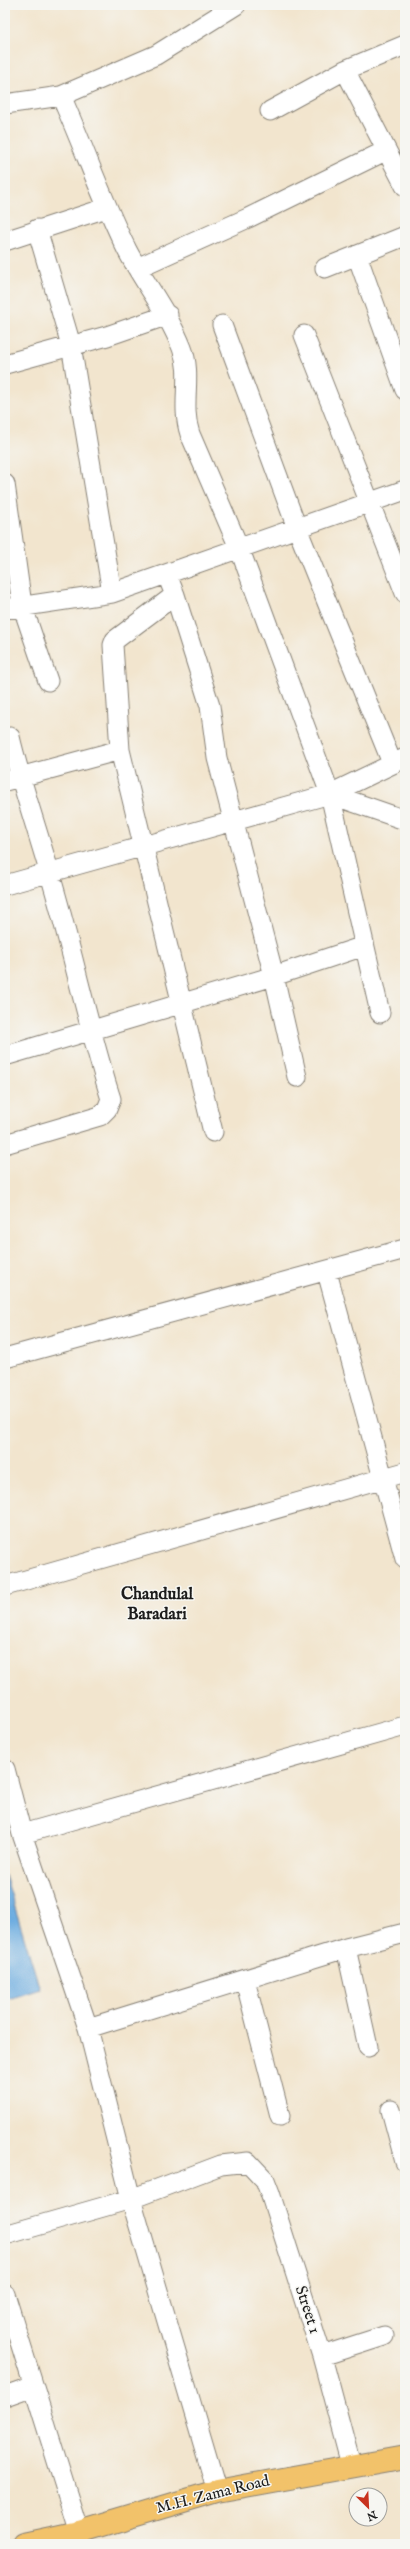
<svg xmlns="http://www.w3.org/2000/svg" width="410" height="2549" font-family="'IM FELL English',serif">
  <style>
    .water { fill: #6cace0; stroke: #44647e }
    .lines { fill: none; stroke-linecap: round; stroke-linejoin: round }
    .minor-casing { stroke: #878075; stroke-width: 21 }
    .major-casing { stroke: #878075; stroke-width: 24 }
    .minor { stroke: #fff; stroke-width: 19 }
    .major { stroke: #f2c26a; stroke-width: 22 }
    .labels { text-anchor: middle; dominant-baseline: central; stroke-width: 3; stroke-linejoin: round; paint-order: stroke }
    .street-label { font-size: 16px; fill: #1c1c1c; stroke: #f6f6f2 }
    .neighbourhood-label { font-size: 17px; font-weight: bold; fill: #1c1c1c; stroke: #f6f6f2 }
  </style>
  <rect width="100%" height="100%" fill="#f6f6f2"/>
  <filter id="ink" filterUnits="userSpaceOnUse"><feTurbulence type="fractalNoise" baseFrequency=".025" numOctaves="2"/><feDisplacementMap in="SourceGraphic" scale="8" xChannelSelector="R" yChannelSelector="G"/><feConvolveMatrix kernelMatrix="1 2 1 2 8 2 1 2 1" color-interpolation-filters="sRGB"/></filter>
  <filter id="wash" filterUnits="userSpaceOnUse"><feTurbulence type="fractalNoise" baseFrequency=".012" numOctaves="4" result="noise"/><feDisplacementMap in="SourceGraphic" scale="16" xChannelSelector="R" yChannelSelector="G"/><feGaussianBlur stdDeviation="0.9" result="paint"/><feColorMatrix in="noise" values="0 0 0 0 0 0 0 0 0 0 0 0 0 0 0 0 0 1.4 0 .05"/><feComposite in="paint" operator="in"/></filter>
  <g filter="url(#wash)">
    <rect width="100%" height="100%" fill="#f2e5ce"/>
    <path class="water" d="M 5,1875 L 40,1989 L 5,2000 Z"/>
  </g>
  <g filter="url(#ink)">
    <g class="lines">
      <g class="minor-casing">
        <path id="minor" d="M 345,70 L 405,186
          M 61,96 C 84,147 102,200 127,250 C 144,283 168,312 182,348 C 193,376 180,404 190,434 L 240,550 L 330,794 L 405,758
          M 5,104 L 61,96 L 156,55 L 236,5
          M 270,111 L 345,70 L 405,45
          M 37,229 L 71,345 L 112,593
          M 5,241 L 106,208
          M 357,255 L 405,390
          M 137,268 L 248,218 L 385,151
          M 325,268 L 405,236
          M 222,325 L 297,528 L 392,763
          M 304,335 L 405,593
          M 5,364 L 107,336 L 168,315
          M 5,484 L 22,605 L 48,681
          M 167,575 L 175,595 L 210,706 L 217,758 L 274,976 L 297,1077
          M 175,595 L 115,640 L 113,645 L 120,750 L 213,1132
          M 5,609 L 112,593 L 405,490
          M 5,781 L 120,750
          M 330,794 L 380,1013
          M 5,885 L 330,794 L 405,820
          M 5,1056 L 274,976 L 364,946
          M 5,1144 L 100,1116 L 107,1109 L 111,1099 C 87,1024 72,947 49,871 C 36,826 21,783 10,737
          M 327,1272 L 405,1559
          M 5,1358 L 405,1249
          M 5,1586 L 405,1472
          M 5,1769 L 22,1834 L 88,2028 L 131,2199 L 217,2491
          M 22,1834 L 405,1726
          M 346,1948 L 368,2047
          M 245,1980 L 280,2116
          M 88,2028 L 346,1948 L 405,1933
          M 391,2110 L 405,2162
          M 5,2235 L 131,2199 L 221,2165 L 248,2162 L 265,2180 L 270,2193 L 322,2356 L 351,2465
          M 5,2294 L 79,2532
          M 322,2356 L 384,2336
          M 5,2396 L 33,2386"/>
      </g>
      <g class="major-casing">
        <path id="major" d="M 23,2544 L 79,2532 L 217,2491 L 405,2457"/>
      </g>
      <use href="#minor" class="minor"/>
      <use href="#major" class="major"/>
    </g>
  </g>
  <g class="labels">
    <g class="street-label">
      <text transform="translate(307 2310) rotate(72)">Street 1</text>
      <text transform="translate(213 2495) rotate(-14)">M.H. Zama Road</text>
    </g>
    <g class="neighbourhood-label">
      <text x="157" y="1594">Chandulal<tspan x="157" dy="20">Baradari</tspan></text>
    </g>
  </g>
  <rect width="410" height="2549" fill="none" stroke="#f6f6f2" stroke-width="20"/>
  <g transform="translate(368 2507) rotate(156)"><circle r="19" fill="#f6f6f2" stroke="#9f9f9c"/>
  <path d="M0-3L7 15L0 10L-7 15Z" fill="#c8321e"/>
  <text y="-6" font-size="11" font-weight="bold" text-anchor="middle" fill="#1c1c1c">N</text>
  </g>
</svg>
